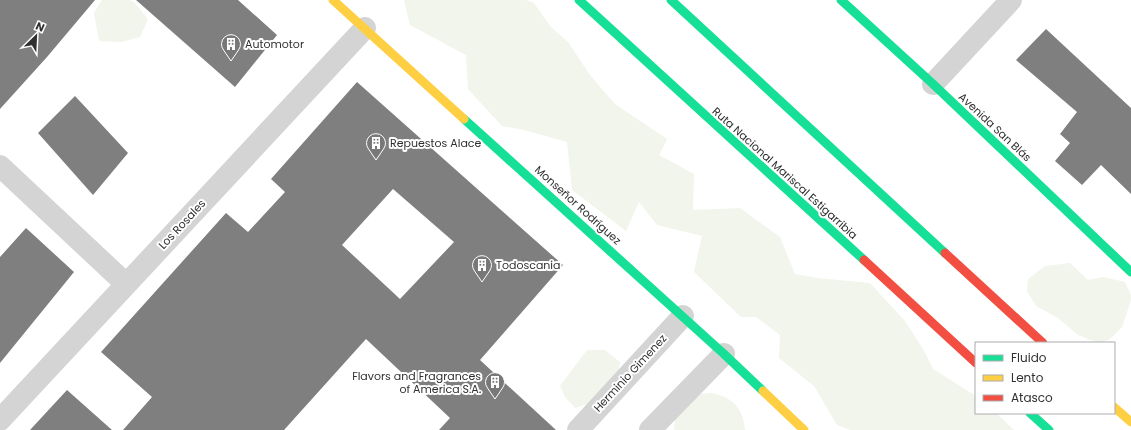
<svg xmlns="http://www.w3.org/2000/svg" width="1131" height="430" font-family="Poppins,sans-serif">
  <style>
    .green { fill: #f1f5ec }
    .building { fill: #7f7f7f; fill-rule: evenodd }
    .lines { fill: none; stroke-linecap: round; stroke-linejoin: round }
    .street { stroke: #d4d4d4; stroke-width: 22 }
    .fast { stroke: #16e098; stroke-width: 9 }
    .slow { stroke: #ffcf43; stroke-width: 9 }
    .jam { stroke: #f24e42; stroke-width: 9 }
    .labels { text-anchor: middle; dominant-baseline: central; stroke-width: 4; stroke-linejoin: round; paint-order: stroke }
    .poi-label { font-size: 11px; fill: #303030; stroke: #fff; text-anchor: start }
    .street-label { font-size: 11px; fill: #303030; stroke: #fff }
  </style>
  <rect width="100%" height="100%" fill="#fff"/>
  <path class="green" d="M 102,0 L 130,0 L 134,2 L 148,19 L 140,37 L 121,42 L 99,41 L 94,13 Z
    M 404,0 L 526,0 L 534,3 L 551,27 L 568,42 L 590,75 L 615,104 L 667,139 L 659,155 L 694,174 L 693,210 L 740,208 L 780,237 L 795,274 L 817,278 L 870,283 L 905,321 L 923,349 L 933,369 L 976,396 L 976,413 L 996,413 L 1014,430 L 850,430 L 837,425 L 814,386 L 779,358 L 780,335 L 756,317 L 741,317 L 694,272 L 702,236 L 657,225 L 639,202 L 626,231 L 572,190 L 567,142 L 524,130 L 502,126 L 468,89 L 466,55 L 410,25 Z
    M 1070,263 L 1088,280 L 1103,277 L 1125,282 L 1131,295 L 1131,300 L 1122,327 L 1110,339 L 1101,343 L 1098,343 L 1078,335 L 1058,318 L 1036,306 L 1027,291 L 1028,279 L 1045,266 Z
    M 587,350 L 605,350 L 620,362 L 618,377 L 588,404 L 575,408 L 565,397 L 560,386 Z
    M 711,393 C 732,397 743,407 745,430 L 674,430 L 675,419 L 699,394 Z"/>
  <path class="building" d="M 0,0 L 95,0 L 47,57 L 0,109 Z
    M 136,0 L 238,0 L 277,35 L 235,87 Z
    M 1046,29 L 1131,108 L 1131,194 L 1101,165 L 1082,185 L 1055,161 L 1070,143 L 1060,134 L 1077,112 L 1016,60 Z
    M 357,82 L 563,265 L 480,360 L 556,430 L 439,430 L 450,418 L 366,339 L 284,430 L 123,430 L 152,397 L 101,352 L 226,213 L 248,232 L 285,192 L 271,179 ZM 393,189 L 454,242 L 400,299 L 342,245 Z
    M 75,96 L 128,153 L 93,195 L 38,133 Z
    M 26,228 L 74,272 L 0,363 L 0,257 Z
    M 67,390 L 112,430 L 30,430 Z"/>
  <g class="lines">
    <path class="street" d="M 933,84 L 1011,0
      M 0,166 L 126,284
      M 0,420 L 365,28
      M 578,430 L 683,316
      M 650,430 L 724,354"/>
    <path class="fast" d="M 579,0 L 864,260
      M 671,0 L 945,253
      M 841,0 L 933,84 L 1131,272
      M 464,119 L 724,354 L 763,391
      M 1030,413 L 1049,430"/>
    <path class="slow" d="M 333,0 L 464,119
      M 763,391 L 804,430
      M 1114,407 L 1131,422"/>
    <path class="jam" d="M 945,253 L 1043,343
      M 864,260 L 976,363"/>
  </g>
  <defs>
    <g id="building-pin" transform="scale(1)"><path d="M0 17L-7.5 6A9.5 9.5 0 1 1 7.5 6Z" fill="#787878" stroke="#fff"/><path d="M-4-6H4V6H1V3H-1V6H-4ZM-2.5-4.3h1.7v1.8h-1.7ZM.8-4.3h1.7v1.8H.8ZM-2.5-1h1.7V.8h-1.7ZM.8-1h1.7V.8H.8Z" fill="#fff"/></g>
  </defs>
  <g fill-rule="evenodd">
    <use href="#building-pin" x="231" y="44"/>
    <use href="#building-pin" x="376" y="143"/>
    <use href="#building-pin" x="482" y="265"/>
    <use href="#building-pin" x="495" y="382"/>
  </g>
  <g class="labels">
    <g class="poi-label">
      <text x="245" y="44">Automotor</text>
      <text x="390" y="143">Repuestos Alace</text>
      <text x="496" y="265">Todoscania</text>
      <text x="481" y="376" text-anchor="end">Flavors and Fragrances<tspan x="481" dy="13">of America S.A.</tspan></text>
    </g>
    <g class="street-label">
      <text transform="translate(995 127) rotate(43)">Avenida San Blás</text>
      <text transform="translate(785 173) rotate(42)">Ruta Nacional Mariscal Estigarribia</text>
      <text transform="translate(578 205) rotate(42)">Monseñor Rodríguez</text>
      <text transform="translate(182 224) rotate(-47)">Los Rosales</text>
      <text transform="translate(630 373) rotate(-47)">Herminio Gimenez</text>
    </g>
  </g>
  <rect x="975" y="342" width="140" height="72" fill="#ffffff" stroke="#acacac"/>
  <rect x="983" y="355" width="20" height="6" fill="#16e098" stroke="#acacac"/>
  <text x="1011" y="362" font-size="12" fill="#303030">Fluido</text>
  <rect x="983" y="375" width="20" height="6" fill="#ffcf43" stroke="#acacac"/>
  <text x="1011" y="382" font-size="12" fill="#303030">Lento</text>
  <rect x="983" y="395" width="20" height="6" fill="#f24e42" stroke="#acacac"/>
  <text x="1011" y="402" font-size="12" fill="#303030">Atasco</text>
  <g transform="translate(36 36) rotate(24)" stroke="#ffffff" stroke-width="3" paint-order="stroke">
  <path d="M0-3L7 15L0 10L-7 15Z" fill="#303030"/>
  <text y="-6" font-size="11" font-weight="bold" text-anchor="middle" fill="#303030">N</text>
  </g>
</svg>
